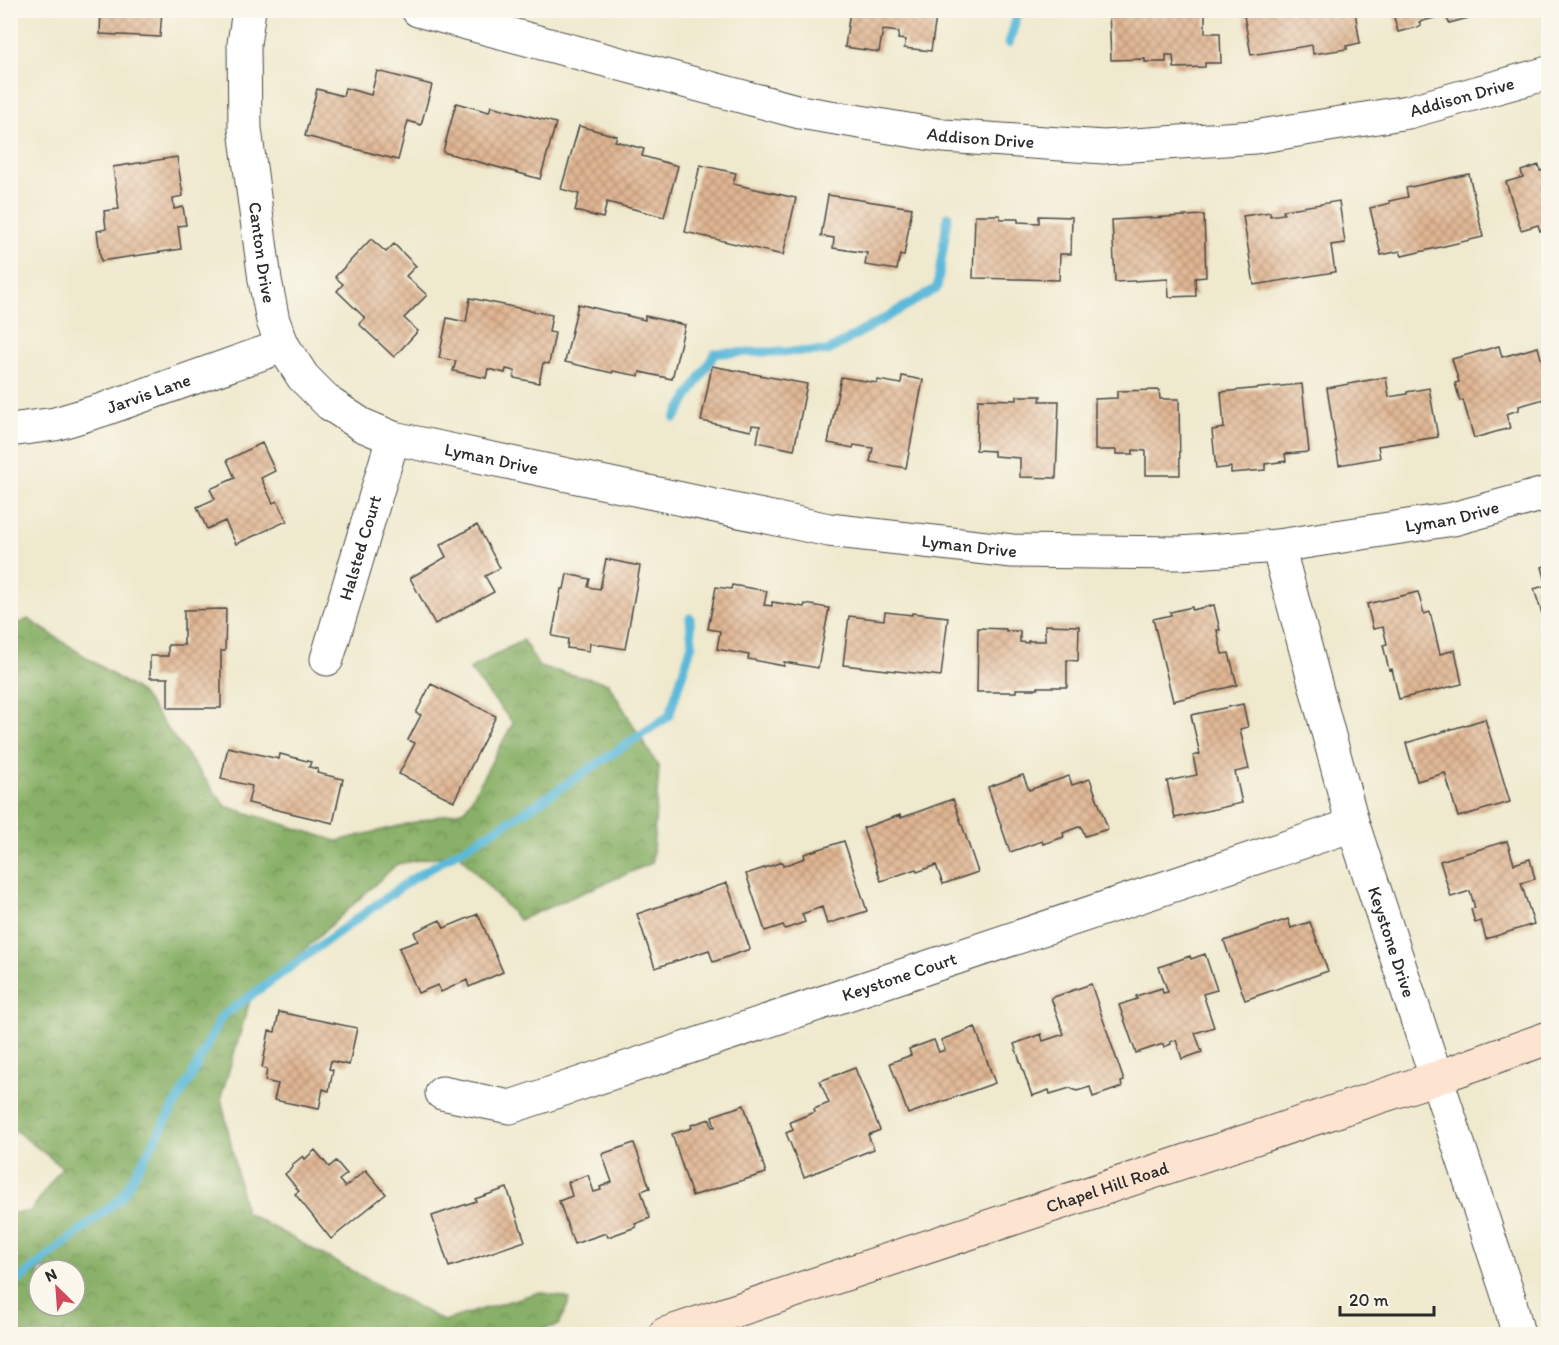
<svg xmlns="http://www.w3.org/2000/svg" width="1559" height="1345" font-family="Itim,sans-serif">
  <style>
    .forest { fill: url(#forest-crowns); stroke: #5a6e49; stroke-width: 1.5; fill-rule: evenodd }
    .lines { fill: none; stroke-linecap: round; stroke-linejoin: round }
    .stream { stroke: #5bb9d9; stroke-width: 9 }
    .building { fill: url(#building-cross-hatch) }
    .street-casing { stroke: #484843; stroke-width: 35 }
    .secondary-casing { stroke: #484843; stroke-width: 35 }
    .street { stroke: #fff; stroke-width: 33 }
    .secondary { stroke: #fde4d1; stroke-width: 33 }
    .labels { text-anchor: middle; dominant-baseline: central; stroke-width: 4.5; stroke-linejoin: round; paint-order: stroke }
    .street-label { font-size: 18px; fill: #2b2b2b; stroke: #fbf7ec }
  </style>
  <defs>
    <pattern id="forest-crowns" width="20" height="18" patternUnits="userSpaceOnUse" patternTransform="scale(1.5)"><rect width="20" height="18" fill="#89b067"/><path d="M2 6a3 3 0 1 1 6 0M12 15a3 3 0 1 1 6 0" fill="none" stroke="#708f55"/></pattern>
    <pattern id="building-cross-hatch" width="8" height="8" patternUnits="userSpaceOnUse" patternTransform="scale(1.5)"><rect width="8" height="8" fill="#e0b693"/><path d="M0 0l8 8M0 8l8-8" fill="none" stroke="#b69478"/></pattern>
  </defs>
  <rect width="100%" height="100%" fill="#fbf7ec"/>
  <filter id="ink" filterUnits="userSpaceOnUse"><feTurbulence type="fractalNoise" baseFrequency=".0167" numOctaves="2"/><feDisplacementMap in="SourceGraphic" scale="12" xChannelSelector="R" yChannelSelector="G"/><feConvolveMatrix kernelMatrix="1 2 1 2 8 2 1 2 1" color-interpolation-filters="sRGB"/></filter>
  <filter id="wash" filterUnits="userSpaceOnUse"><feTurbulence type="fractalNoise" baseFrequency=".008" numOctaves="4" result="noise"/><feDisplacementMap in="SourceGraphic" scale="24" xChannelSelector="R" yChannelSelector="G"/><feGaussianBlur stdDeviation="1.35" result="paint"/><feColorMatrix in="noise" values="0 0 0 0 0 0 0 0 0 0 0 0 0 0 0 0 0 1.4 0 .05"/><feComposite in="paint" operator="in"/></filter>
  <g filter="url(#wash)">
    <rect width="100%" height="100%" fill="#efe9ce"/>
    <path class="forest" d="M 28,619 L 141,693 L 225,806 L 337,841 L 465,810 L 513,723 L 469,669 L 523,640 L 539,667 L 608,683 L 659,768 L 652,863 L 519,920 L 458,853 L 397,864 L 250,1000 L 221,1097 L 245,1212 L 443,1321 L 540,1292 L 570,1299 L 559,1325 L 522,1334 L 11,1334 L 11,1213 L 30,1212 L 62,1167 L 11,1127 L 10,627 ZM 39,1270 L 75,1270 L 75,1306 L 39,1306 Z"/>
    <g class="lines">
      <path class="stream" d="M 1009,43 L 1019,10
        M 675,418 L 715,353 L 828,351 L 937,288 L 948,216
        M 10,1287 L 121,1198 L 190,1079 L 221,1017 L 412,879 L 526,811 L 669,716 L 692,644 L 690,618"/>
    </g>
    <g id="blocks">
      <path class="building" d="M 101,10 L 162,10 L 160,37 L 100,34 Z
        M 850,10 L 937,10 L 931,51 L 904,48 L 906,40 L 898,39 L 899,32 L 883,30 L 879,52 L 845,47 Z
        M 1109,10 L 1205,10 L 1205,33 L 1220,33 L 1221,63 L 1205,63 L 1205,67 L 1174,68 L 1173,55 L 1166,55 L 1166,62 L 1145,62 L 1145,59 L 1111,60 Z
        M 1243,10 L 1341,10 L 1342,14 L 1355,12 L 1360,43 L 1346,46 L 1347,49 L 1313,54 L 1312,45 L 1251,55 Z
        M 1392,10 L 1495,10 L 1495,11 L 1449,23 L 1446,15 L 1419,22 L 1421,26 L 1398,32 Z
        M 377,71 L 432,85 L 421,125 L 408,121 L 398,160 L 305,136 L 317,89 L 343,96 L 345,88 L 371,95 Z
        M 456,103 L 489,112 L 491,106 L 556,123 L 540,179 L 443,152 Z
        M 579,126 L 617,136 L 615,141 L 644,149 L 642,156 L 678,166 L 664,217 L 607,202 L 603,218 L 575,211 L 579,194 L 561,189 Z
        M 177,157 L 183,196 L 173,198 L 174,209 L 183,207 L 186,225 L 178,226 L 181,249 L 101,261 L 97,231 L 106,229 L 104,211 L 119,209 L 113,167 Z
        M 700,165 L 736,173 L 733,184 L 796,198 L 783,255 L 685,232 Z
        M 1539,165 L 1540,171 L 1548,169 L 1548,228 L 1540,231 L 1538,225 L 1521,230 L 1506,182 L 1523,177 L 1521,171 Z
        M 1469,174 L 1483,237 L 1402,256 L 1400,251 L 1381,255 L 1370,208 L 1390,203 L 1389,201 L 1408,197 L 1406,188 Z
        M 828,195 L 912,208 L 904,256 L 900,255 L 897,270 L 865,265 L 867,253 L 833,248 L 834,238 L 821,236 Z
        M 1339,201 L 1345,243 L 1331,245 L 1335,272 L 1254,285 L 1243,216 L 1270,212 L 1270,216 L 1284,214 L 1283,210 Z
        M 975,215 L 1000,215 L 1000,219 L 1018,219 L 1018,222 L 1039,223 L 1039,216 L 1072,217 L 1071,254 L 1060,254 L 1059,280 L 973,278 Z
        M 1204,215 L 1206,277 L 1195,278 L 1196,296 L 1169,297 L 1168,279 L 1115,282 L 1112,220 Z
        M 371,239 L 386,252 L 394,244 L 416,266 L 406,276 L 427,295 L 404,318 L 418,331 L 394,357 L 359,324 L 365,318 L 337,291 L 343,284 L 335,277 Z
        M 470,298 L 552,315 L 549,332 L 555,333 L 549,364 L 543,363 L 539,383 L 514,378 L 515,371 L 506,369 L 505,373 L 488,369 L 486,378 L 453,371 L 456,361 L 439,358 L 447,318 L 466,322 Z
        M 578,304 L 645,320 L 645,316 L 685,325 L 672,379 L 640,372 L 639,376 L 613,371 L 612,373 L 565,362 Z
        M 1499,346 L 1502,357 L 1538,347 L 1548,384 L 1548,398 L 1519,406 L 1519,410 L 1506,414 L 1510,428 L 1474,438 L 1463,400 L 1460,401 L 1455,383 L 1459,382 L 1452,359 Z
        M 712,366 L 807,384 L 794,450 L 757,442 L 760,426 L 752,425 L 751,431 L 701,421 Z
        M 902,376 L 923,380 L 906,468 L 870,462 L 873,448 L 854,445 L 853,448 L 828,443 L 841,377 L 877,383 L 878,380 L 901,384 Z
        M 1386,377 L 1389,397 L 1407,394 L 1407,392 L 1429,388 L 1438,437 L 1378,446 L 1380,458 L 1339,465 L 1327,388 Z
        M 1302,384 L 1309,452 L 1285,454 L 1286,461 L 1265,464 L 1265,470 L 1231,473 L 1231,467 L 1216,469 L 1212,430 L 1224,428 L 1221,392 Z
        M 1159,390 L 1160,399 L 1179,399 L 1180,475 L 1146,475 L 1146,451 L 1133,450 L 1133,454 L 1116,454 L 1116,450 L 1095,450 L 1095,399 L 1117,398 L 1117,391 Z
        M 1017,396 L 1041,396 L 1040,401 L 1059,401 L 1056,478 L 1020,477 L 1020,458 L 994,456 L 994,451 L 976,450 L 978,399 L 1017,400 Z
        M 262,443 L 275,471 L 261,478 L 273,503 L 277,501 L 287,521 L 236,544 L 225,521 L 207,529 L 197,507 L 215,499 L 210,489 L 235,478 L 227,460 Z
        M 477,525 L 500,568 L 485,576 L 494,592 L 435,624 L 410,578 L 446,557 L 440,545 Z
        M 606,559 L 640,566 L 625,649 L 590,643 L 589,651 L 567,648 L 568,639 L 552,636 L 561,589 L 564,589 L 567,574 L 590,579 L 588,587 L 600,589 Z
        M 1548,565 L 1548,632 L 1534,589 L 1547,585 L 1542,567 Z
        M 732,585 L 767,591 L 764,605 L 772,606 L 772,602 L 804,607 L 805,604 L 829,608 L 818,668 L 784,662 L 784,666 L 748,659 L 749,655 L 717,649 L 720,631 L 708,629 L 716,587 L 731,589 Z
        M 1418,592 L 1424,614 L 1430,612 L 1440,654 L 1455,650 L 1462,684 L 1399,699 L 1392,669 L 1389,670 L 1383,645 L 1387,644 L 1383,627 L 1373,629 L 1367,604 Z
        M 1214,605 L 1220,630 L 1217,630 L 1222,654 L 1229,653 L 1237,685 L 1173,701 L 1153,619 L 1171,615 L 1170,612 L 1192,607 L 1192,610 Z
        M 226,609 L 225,651 L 221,651 L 221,708 L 168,708 L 168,678 L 150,678 L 150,656 L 168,656 L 168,645 L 184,645 L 184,610 Z
        M 885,612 L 912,615 L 912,613 L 948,617 L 941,676 L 843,665 L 849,616 L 884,620 Z
        M 1045,625 L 1079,626 L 1078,661 L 1067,660 L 1067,687 L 1038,687 L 1038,689 L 1016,689 L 1016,692 L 977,692 L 978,628 L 1006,629 L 1006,631 L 1020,631 L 1020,642 L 1028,643 L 1028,641 L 1045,641 Z
        M 431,684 L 496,716 L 454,801 L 399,774 L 415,743 L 408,740 L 421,715 L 416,713 Z
        M 1243,704 L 1248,727 L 1240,729 L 1249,769 L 1235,772 L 1242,803 L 1175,818 L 1167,781 L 1197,775 L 1193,756 L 1200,754 L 1191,715 Z
        M 1485,719 L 1510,802 L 1458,817 L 1445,773 L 1417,781 L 1406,743 Z
        M 228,747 L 279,759 L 280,754 L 311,762 L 309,767 L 318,769 L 317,773 L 343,779 L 333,823 L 248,803 L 252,786 L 221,779 Z
        M 1023,775 L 1029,790 L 1069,776 L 1072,785 L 1090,779 L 1108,829 L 1085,836 L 1081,826 L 1063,833 L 1064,837 L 1043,844 L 1042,841 L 1010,852 L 988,787 Z
        M 953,799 L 978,872 L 943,884 L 936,865 L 917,872 L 916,869 L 881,881 L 863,828 L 900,815 L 901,818 Z
        M 844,841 L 867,911 L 827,924 L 822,907 L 802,914 L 805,922 L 785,929 L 783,925 L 765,931 L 746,874 L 782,862 L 783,866 L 805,858 L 804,854 Z
        M 1507,841 L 1514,864 L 1530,859 L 1535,879 L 1521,883 L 1534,924 L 1486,939 L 1481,921 L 1475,923 L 1471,909 L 1475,908 L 1470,891 L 1451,897 L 1440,861 Z
        M 727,883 L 750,949 L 713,962 L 709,950 L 655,968 L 637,914 Z
        M 478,914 L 503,972 L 469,987 L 467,980 L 441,992 L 438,985 L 418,993 L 399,948 L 418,941 L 414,932 L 440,920 L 444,928 Z
        M 1288,919 L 1291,928 L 1310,922 L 1328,971 L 1245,1000 L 1224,941 Z
        M 1205,954 L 1217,990 L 1203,994 L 1214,1027 L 1195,1033 L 1202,1052 L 1182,1059 L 1176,1040 L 1170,1042 L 1171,1044 L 1164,1047 L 1163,1044 L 1136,1053 L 1119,1005 L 1137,999 L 1136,996 L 1162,988 L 1163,993 L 1168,992 L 1159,967 L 1190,956 L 1191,959 Z
        M 1091,984 L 1124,1081 L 1121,1082 L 1122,1087 L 1093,1097 L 1090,1087 L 1077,1091 L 1070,1088 L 1050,1094 L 1049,1090 L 1032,1096 L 1014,1044 L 1041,1034 L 1043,1041 L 1064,1034 L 1051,998 Z
        M 279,1012 L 357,1028 L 349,1065 L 331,1061 L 329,1069 L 333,1070 L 329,1091 L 323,1089 L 319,1109 L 274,1100 L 278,1084 L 265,1081 L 267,1069 L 262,1068 L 269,1031 L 275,1032 Z
        M 975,1027 L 995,1083 L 908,1114 L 890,1063 L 911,1055 L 909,1049 L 934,1040 L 939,1052 L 945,1050 L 941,1040 Z
        M 855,1068 L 880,1130 L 868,1135 L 874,1149 L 804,1177 L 786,1133 L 793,1130 L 790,1122 L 815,1112 L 814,1109 L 829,1103 L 820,1081 Z
        M 744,1105 L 766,1173 L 692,1196 L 672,1134 L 692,1128 L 691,1125 L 710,1119 L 712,1127 L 715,1127 L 712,1116 Z
        M 634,1143 L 650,1188 L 641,1191 L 650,1218 L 635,1224 L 636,1227 L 608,1237 L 606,1233 L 574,1244 L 559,1201 L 572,1196 L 568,1182 L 588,1175 L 594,1192 L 601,1190 L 600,1187 L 612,1182 L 602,1154 Z
        M 315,1150 L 329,1167 L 336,1161 L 347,1174 L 339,1180 L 345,1187 L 366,1170 L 386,1194 L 331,1239 L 295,1194 L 299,1191 L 285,1174 L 293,1167 L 292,1165 L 303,1156 L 305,1159 Z
        M 507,1188 L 525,1241 L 449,1267 L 432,1216 L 476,1201 L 475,1199 Z"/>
    </g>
  </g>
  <g filter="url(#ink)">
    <use href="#blocks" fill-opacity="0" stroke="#484843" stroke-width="1.5"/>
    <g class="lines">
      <g class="street-casing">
        <g id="street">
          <path id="s1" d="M 249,10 L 244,44 L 245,129 L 265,280 L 273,321 L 283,346 L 303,377 L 330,404 L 362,425 L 393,438 L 829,530 L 1012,551 L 1180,553 L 1278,546 L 1453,519 L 1548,493"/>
          <path id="s2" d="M 418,10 L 800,112 L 944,136 L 1104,147 L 1255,137 L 1408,112 L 1548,73"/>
          <path id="s3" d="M 10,430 L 55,424 L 102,410 L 283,346"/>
          <path id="s4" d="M 1278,546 L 1353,825 L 1509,1298 L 1518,1334"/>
          <path id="s5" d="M 327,659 L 393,438"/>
          <path id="s6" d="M 442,1093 L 510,1107 L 1353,825"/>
        </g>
      </g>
      <g class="secondary-casing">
        <g id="secondary">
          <path id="s7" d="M 665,1334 L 1436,1078 L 1548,1038"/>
        </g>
      </g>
      <use href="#street" class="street"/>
      <use href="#secondary" class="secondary"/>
    </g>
  </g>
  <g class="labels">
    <g class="street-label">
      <text stroke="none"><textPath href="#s2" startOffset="1064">Addison Drive</textPath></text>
      <text stroke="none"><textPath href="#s2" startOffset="578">Addison Drive</textPath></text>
      <text stroke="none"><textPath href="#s1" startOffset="244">Canton Drive</textPath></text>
      <text stroke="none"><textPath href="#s3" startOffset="144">Jarvis Lane</textPath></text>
      <text stroke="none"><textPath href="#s1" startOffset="588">Lyman Drive</textPath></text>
      <text stroke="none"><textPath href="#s1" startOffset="1560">Lyman Drive</textPath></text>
      <text stroke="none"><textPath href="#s1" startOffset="1074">Lyman Drive</textPath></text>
      <text stroke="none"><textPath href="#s5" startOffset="116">Halsted Court</textPath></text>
      <text stroke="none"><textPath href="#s4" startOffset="412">Keystone Drive</textPath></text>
      <text stroke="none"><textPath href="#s6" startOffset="480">Keystone Court</textPath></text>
      <text stroke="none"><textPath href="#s7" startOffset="466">Chapel Hill Road</textPath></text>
    </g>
  </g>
  <rect width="1559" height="1345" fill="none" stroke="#fbf7ec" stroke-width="36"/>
  <g transform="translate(57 1288) rotate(335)"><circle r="28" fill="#fbf7ec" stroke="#a8a59f" stroke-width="1.5"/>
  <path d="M0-4.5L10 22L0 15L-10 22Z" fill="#d1495b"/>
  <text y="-9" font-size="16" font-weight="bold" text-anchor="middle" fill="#2b2b2b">N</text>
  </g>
  <path d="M1340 1306v9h94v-9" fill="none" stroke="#2b2b2b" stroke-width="3"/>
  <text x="1349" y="1306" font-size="18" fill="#2b2b2b" stroke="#fbf7ec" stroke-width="4.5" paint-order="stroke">20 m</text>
</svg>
